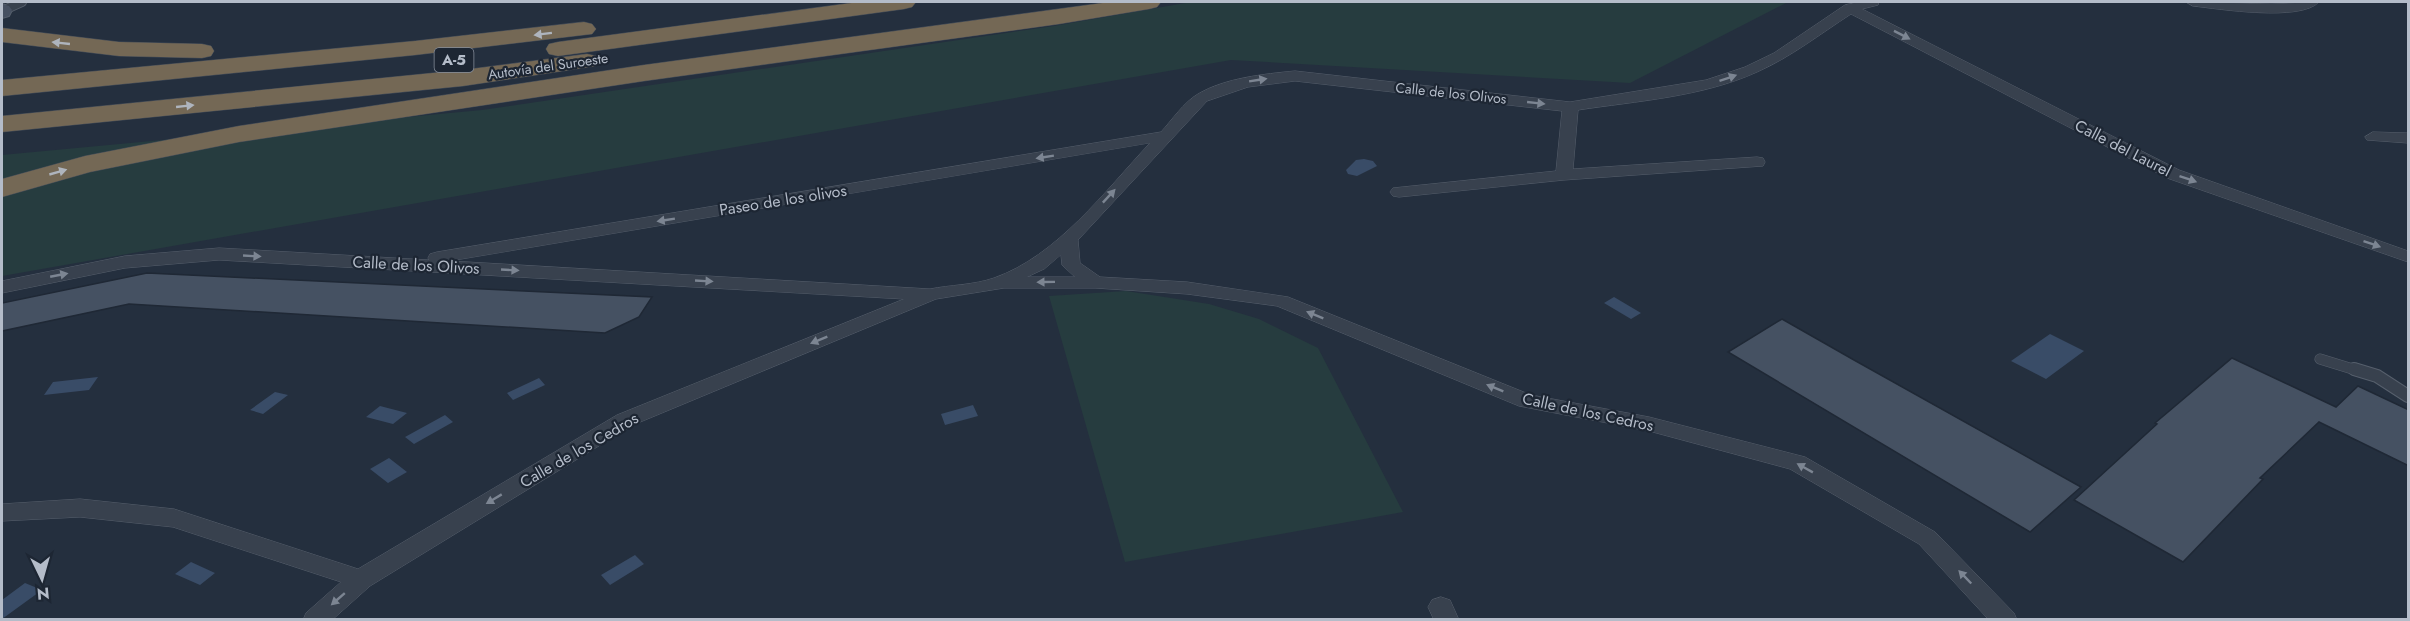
<svg xmlns="http://www.w3.org/2000/svg" width="2410" height="621" font-family="Jost,sans-serif">
  <style>
    .green { fill: #263c3f }
    .water { fill: #394c67 }
    .building { fill: #455162; stroke: #1f2835; stroke-width: 1.5 }
    .lines { fill: none; stroke-linecap: round; stroke-linejoin: round }
    .lane-far2-casing { stroke: #565f6c; stroke-width: 10 }
    .lane-far1-casing { stroke: #565f6c; stroke-width: 11 }
    .lane-casing { stroke: #565f6c; stroke-width: 14 }
    .street-casing { stroke: #565f6c; stroke-width: 1 }
    .secondary-casing { stroke: #565f6c; stroke-width: 2 }
    .highway-casing { stroke: #434c59; stroke-width: 1 }
    .lane-far2 { stroke: #38414e; stroke-width: 8 }
    .lane-far1 { stroke: #38414e; stroke-width: 10 }
    .lane { stroke: #38414e; stroke-width: 12 }
    .street { fill: #38414e; fill-rule: evenodd }
    .secondary { fill: #465061; fill-rule: evenodd }
    .highway { fill: #746855; fill-rule: evenodd }
    .oneway { fill: #aeb4bd }
    .oneway2 { fill: #7c8592 }
    .labels { text-anchor: middle; dominant-baseline: central; stroke-width: 4.5; stroke-linejoin: round; paint-order: stroke }
    .far-street-label { font-size: 14px; fill: #b4bcc9; stroke: #1d2633 }
    .shield { fill: #1d2633; stroke: #878f9c; stroke-width: 1.5 }
    .shield-label { font-size: 15px; font-weight: bold; fill: #b4bcc9 }
    .street-label { font-size: 16px; fill: #b4bcc9; stroke: #1d2633 }
  </style>
  <rect width="100%" height="100%" fill="#242f3e"/>
  <path class="green" d="M 1191,2 L 1788,2 L 1630,83 L 1231,60 L 2,276 L 2,155 L 482,110 L 1054,26 Z
    M 1126,291 L 1209,304 L 1259,319 L 1318,348 L 1403,512 L 1125,562 L 1049,296 Z"/>
  <path class="water" d="M 1364,159 L 1373,161 L 1377,166 L 1357,176 L 1348,174 L 1346,170 L 1356,160 Z
    M 1614,297 L 1641,313 L 1631,319 L 1604,303 Z
    M 2050,334 L 2084,351 L 2046,379 L 2011,361 Z
    M 98,377 L 89,390 L 44,395 L 53,382 Z
    M 539,378 L 545,385 L 513,400 L 507,393 Z
    M 275,392 L 288,395 L 263,414 L 250,410 Z
    M 973,405 L 978,416 L 945,425 L 941,414 Z
    M 380,406 L 407,413 L 393,424 L 366,417 Z
    M 445,415 L 453,422 L 414,444 L 405,437 Z
    M 389,458 L 407,472 L 388,483 L 370,469 Z
    M 635,555 L 644,564 L 610,585 L 601,575 Z
    M 191,562 L 215,573 L 200,585 L 175,574 Z
    M 25,583 L 42,590 L 2,619 L 2,600 Z"/>
  <path class="building" d="M 147,273 L 652,297 L 639,317 L 605,333 L 129,304 L 2,331 L 2,303 Z
    M 1782,319 L 1854,360 L 2081,487 L 2030,532 L 1728,352 Z
    M 2232,358 L 2336,407 L 2358,386 L 2409,410 L 2409,466 L 2319,422 L 2260,478 L 2263,479 L 2183,562 L 2074,500 L 2157,424 L 2155,423 Z"/>
  <g class="lines">
    <g class="lane-far2-casing">
      <path id="lane-far2" d="M 2,11 L 22,2"/>
    </g>
    <g class="lane-far1-casing">
      <path id="lane-far1" d="M 2320,359 L 2359,371"/>
    </g>
    <g class="lane-casing">
      <path id="lane" d="M 2354,369 L 2377,376 L 2408,396"/>
    </g>
    <g class="street-casing">
      <path id="street" d="M 1859,2 L 1879,2 L 1878,5 L 1862,9 L 2179,170 L 2408,251 L 2408,262 L 2167,178 L 1851,14 C 1820,34 1791,57 1757,72 C 1702,97 1637,101 1578,110 L 1573,169 L 1757,157 L 1763,158 L 1765,162 L 1763,166 L 1564,180 L 1399,197 L 1393,196 L 1390,192 L 1393,188 L 1556,171 L 1562,111 L 1295,81 L 1248,87 L 1207,101 L 1078,240 L 1080,263 L 1100,277 L 1187,282 L 1288,297 L 1531,395 L 1649,417 L 1805,457 L 1935,532 L 2014,613 L 2017,620 L 1989,620 L 1919,544 L 1790,469 L 1649,431 L 1519,406 L 1277,306 L 1187,294 L 1095,288 L 1004,288 L 936,299 L 633,425 L 370,586 L 332,620 L 303,620 L 306,613 L 341,582 L 173,527 L 80,517 L 2,521 L 2,504 L 80,499 L 174,509 L 358,569 L 617,415 L 904,299 L 219,260 L 125,268 L 2,293 L 2,281 L 125,256 L 219,248 L 429,260 L 428,258 L 430,254 L 437,252 L 1161,132 C 1172,120 1184,102 1198,94 C 1225,78 1264,74 1295,71 L 1570,102 L 1706,80 L 1745,67 L 1774,53 L 1845,5 ZM 1150,143 C 1105,191 1057,256 994,278 C 974,285 950,285 930,289 L 450,261 ZM 1061,255 L 1062,265 L 1075,277 L 1027,277 L 1044,269 Z
        M 2186,2 L 2271,4 L 2319,2 C 2300,22 2220,9 2193,6 Z
        M 2373,132 L 2408,133 L 2408,143 L 2367,140 L 2365,137 Z
        M 1441,597 L 1450,600 L 1459,620 L 1434,620 L 1428,607 L 1432,600 Z"/>
    </g>
    <g class="secondary-casing">
      <path id="secondary" d="M 2,4 L 9,6 L 12,10 L 9,16 L 2,18 Z"/>
    </g>
    <g class="highway-casing">
      <path id="highway" d="M 859,2 L 916,2 L 912,7 L 904,9 L 558,56 L 549,54 L 546,49 L 549,44 L 558,42 Z
        M 1110,2 L 1161,2 L 1157,7 L 1149,9 L 1059,24 L 644,81 L 239,142 L 90,172 L 2,197 L 2,179 L 85,156 L 239,126 L 644,65 Z
        M 584,22 L 592,24 L 596,29 L 592,34 L 415,55 L 2,96 L 2,80 L 415,41 Z
        M 2,28 L 119,42 L 202,44 L 211,46 L 214,51 L 211,56 L 202,58 L 119,56 L 2,42 Z
        M 587,54 L 596,56 L 599,61 L 596,66 L 463,86 L 2,132 L 2,116 L 463,70 Z"/>
    </g>
    <use href="#lane-far2" class="lane-far2"/>
    <use href="#lane-far1" class="lane-far1"/>
    <use href="#lane" class="lane"/>
    <use href="#street" class="street"/>
    <use href="#secondary" class="secondary"/>
    <use href="#highway" class="highway"/>
  </g>
  <defs><path id="oneway-solid" d="M-6-.8H1V-3.2L6.5 0L1 3.2V.8H-6Z" transform="scale(1.5)"/></defs>
  <g class="oneway">
    <use href="#oneway-solid" transform="translate(543 34) rotate(173)"/>
    <use href="#oneway-solid" transform="translate(61 43) rotate(-174)"/>
    <use href="#oneway-solid" transform="translate(185 106) rotate(-6)"/>
    <use href="#oneway-solid" transform="translate(58 172) rotate(-16)"/>
  </g>
  <g class="oneway2">
    <use href="#oneway-solid" transform="translate(1902 35) rotate(27)"/>
    <use href="#oneway-solid" transform="translate(1728 78) rotate(-19)"/>
    <use href="#oneway-solid" transform="translate(1258 80) rotate(-9)"/>
    <use href="#oneway-solid" transform="translate(1536 103) rotate(6)"/>
    <use href="#oneway-solid" transform="translate(1045 157) rotate(171)"/>
    <use href="#oneway-solid" transform="translate(2188 179) rotate(19)"/>
    <use href="#oneway-solid" transform="translate(1109 196) rotate(-47)"/>
    <use href="#oneway-solid" transform="translate(666 220) rotate(171)"/>
    <use href="#oneway-solid" transform="translate(2372 244) rotate(19)"/>
    <use href="#oneway-solid" transform="translate(252 256) rotate(3)"/>
    <use href="#oneway-solid" transform="translate(510 270) rotate(3)"/>
    <use href="#oneway-solid" transform="translate(59 275) rotate(-11)"/>
    <use href="#oneway-solid" transform="translate(704 281) rotate(3)"/>
    <use href="#oneway-solid" transform="translate(1046 282) rotate(179)"/>
    <use href="#oneway-solid" transform="translate(1315 315) rotate(-158)"/>
    <use href="#oneway-solid" transform="translate(819 340) rotate(158)"/>
    <use href="#oneway-solid" transform="translate(1495 388) rotate(-158)"/>
    <use href="#oneway-solid" transform="translate(1805 468) rotate(-151)"/>
    <use href="#oneway-solid" transform="translate(494 499) rotate(149)"/>
    <use href="#oneway-solid" transform="translate(1965 577) rotate(-134)"/>
    <use href="#oneway-solid" transform="translate(338 599) rotate(139)"/>
  </g>
  <g class="labels">
    <g class="far-street-label">
      <text transform="translate(548 66) rotate(-8)">Autovía del Suroeste</text>
      <text transform="translate(1451 93) rotate(6)">Calle de los Olivos</text>
    </g>
    <rect class="shield" x="434.5" y="48" width="39" height="24" rx="4.5"/>
    <g class="shield-label">
      <text x="454" y="60">A-5</text>
    </g>
    <g class="street-label">
      <text transform="translate(2123 148) rotate(27)">Calle del Laurel</text>
      <text transform="translate(783 200) rotate(-9)">Paseo de los olivos</text>
      <text transform="translate(416 265) rotate(3)">Calle de los Olivos</text>
      <text transform="translate(1588 412) rotate(12)">Calle de los Cedros</text>
      <text transform="translate(579 450) rotate(-30)">Calle de los Cedros</text>
    </g>
  </g>
  <rect width="2410" height="621" fill="none" stroke="#b4bcc9" stroke-width="6"/>
  <g transform="translate(42 579) rotate(175)" stroke="#1d2633" stroke-width="4.5" paint-order="stroke">
  <path d="M0-4.5L10 22L0 15L-10 22Z" fill="#b4bcc9"/>
  <text y="-9" font-size="16" font-weight="bold" text-anchor="middle" fill="#b4bcc9">N</text>
  </g>
</svg>
